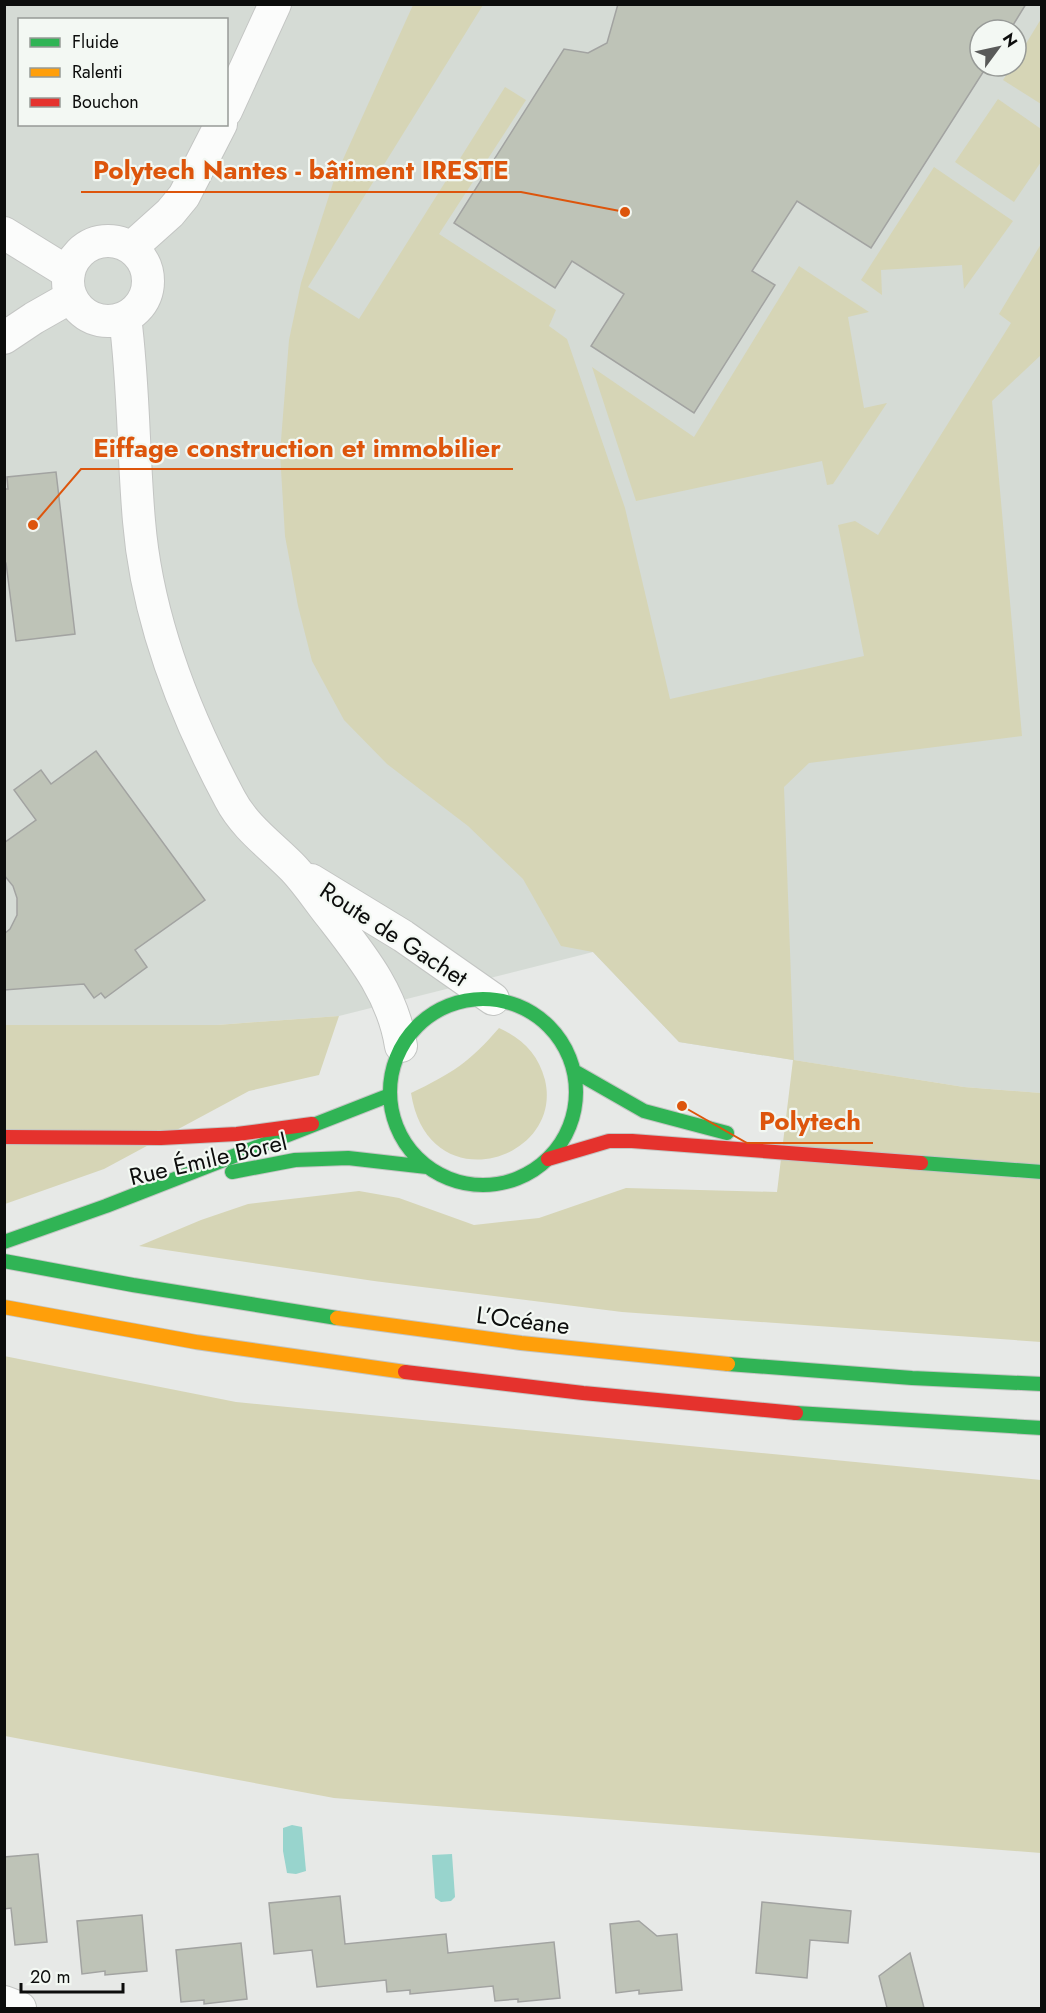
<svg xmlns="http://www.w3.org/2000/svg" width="1046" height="2013" font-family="Jost,sans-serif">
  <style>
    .built { fill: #d5dbd5; fill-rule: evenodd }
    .green { fill: #d6d5b6 }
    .water { fill: #98d4cd }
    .building { fill: #bec3b7; stroke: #a2a3a1; stroke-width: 1.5 }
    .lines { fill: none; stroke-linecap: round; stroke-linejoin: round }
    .street-casing { stroke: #c3c5c3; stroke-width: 34 }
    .fast-casing { stroke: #c3c5c3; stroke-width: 16 }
    .slow-casing { stroke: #c3c5c3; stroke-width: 16 }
    .jam-casing { stroke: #c3c5c3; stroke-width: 16 }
    .street { stroke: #fbfcfb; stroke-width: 32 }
    .fast { stroke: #30b455; stroke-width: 14 }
    .slow { stroke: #ff9f0a; stroke-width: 14 }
    .jam { stroke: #e5322d; stroke-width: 14 }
    .labels { text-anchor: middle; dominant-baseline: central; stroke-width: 4.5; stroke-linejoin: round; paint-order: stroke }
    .street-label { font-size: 24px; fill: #0c0d0c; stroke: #f3f8f3 }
    .leader { fill: none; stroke: #dd550c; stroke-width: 2 }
    .callout-dot { fill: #dd550c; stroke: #f3f8f3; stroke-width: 2 }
    .callout-label { font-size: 26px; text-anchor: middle; font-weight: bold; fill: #dd550c; stroke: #f3f8f3; stroke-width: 4.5; stroke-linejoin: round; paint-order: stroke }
  </style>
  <rect width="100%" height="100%" fill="#e7e9e7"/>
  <path class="built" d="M 5,5 L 1041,5 L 1041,1093 L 964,1087 L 679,1042 L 593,952 L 339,1016 L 217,1025 L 5,1025 ZM 20,20 L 226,20 L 226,124 L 20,124 ZM 980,30 L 1016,30 L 1016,66 L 980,66 Z"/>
  <path class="green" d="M 413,5 L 483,5 L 308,287 L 359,319 L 505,87 L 526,100 L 439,234 L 556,310 L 549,326 L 567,339 L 625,508 L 670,699 L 864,656 L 838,525 L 855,521 L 878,535 L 1011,323 L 999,314 L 1041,244 L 1041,355 L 992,401 L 1022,736 L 809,763 L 784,787 L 794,1060 L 964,1087 L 1041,1093 L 1041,1342 L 622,1312 L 374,1281 L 139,1246 L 201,1220 L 248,1204 L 359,1191 L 399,1198 L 474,1225 L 539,1218 L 626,1188 L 777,1192 L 793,1060 L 679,1042 L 593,952 L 561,946 L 523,879 L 468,826 L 387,764 L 344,720 L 312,661 L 298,606 L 285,536 L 280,453 L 289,340 L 301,283 L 335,177 Z
    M 1041,19 L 1041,104 L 1003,80 L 1012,66 L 1016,66 L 1016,60 Z
    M 998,99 L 1041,129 L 1041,162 L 1014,202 L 955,162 Z
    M 934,167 L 1013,221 L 964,289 L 962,265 L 881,270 L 882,295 L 861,280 Z
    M 799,266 L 869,312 L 848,317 L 864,408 L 887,403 L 833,484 L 827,485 L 822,461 L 636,501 L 592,367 L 694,437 Z
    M 339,1016 L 319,1075 L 249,1091 L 104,1169 L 5,1204 L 4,1025 L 217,1025 Z
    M 499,1028 C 523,1039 538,1054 545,1080 C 564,1161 428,1203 411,1093 C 451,1074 470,1062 499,1028 Z
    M 4,1356 L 236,1402 L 1041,1480 L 1041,1853 L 334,1798 L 5,1736 Z"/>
  <path class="water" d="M 292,1825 L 302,1827 L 306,1871 L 296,1874 L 287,1873 L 283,1851 L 283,1828 Z
    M 452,1854 L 455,1897 L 451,1901 L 441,1902 L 435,1898 L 432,1855 Z"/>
  <path class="building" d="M 618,4 L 1026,4 L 1010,30 L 980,30 L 980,66 L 987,66 L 871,248 L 797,201 L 752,271 L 775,285 L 694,413 L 591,346 L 624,294 L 572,261 L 555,288 L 454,223 L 564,49 L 588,53 L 607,43 Z
    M 56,472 L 75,634 L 16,641 L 6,563 L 4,561 L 4,489 L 8,489 L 7,477 Z
    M 96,751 L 205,900 L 135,950 L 147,967 L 105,998 L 101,993 L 94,998 L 84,984 L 4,990 L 4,934 L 10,929 L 17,915 L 17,898 L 13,886 L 4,875 L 4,843 L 36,820 L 14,790 L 41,770 L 51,784 Z
    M 38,1854 L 47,1942 L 15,1945 L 11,1908 L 4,1909 L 4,1857 Z
    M 340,1896 L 345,1944 L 446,1934 L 448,1953 L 554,1942 L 560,1998 L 518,2002 L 518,1999 L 495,2001 L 493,1986 L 410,1994 L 410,1990 L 387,1992 L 386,1980 L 317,1987 L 312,1950 L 274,1954 L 269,1903 Z
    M 762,1902 L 851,1911 L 848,1943 L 810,1940 L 807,1978 L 756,1973 Z
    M 142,1915 L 147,1971 L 105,1975 L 105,1971 L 82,1974 L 77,1921 Z
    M 639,1921 L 657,1936 L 677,1934 L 682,1990 L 639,1994 L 639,1990 L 616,1993 L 610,1924 Z
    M 241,1943 L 247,1999 L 204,2004 L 204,2000 L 181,2002 L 176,1950 Z
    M 910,1953 L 924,2008 L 887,2008 L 879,1976 Z"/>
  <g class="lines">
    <g class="street-casing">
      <path id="street" d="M 226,111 L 275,4
        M 4,233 L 69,273
        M68 281a40 40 0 1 1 80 0a40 40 0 1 1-80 0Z
        M 131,248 L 170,213 L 184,196 L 221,124
        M 125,317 C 134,385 133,453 139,521 C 147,619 184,713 230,799 C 245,828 273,847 294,869 C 308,884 319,901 331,916 C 362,956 393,994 401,1046
        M 4,338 L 34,318 L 71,297
        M 311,880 L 403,936 L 493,999
        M 4,2002 L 20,2008"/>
    </g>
    <g class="fast-casing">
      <path id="fast" d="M390 1092a93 93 0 1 1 186 0a93 93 0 1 1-186 0Z
        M 574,1071 L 644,1111 L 727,1133
        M 921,1163 L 1042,1172
        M 232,1172 L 295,1160 L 348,1158 L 427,1167
        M 4,1242 L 106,1206 L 390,1095
        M 4,1261 L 133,1285 L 337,1318
        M 728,1364 L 912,1378 L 1042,1384
        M 796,1413 L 1042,1428"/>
    </g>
    <g class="slow-casing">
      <path id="slow" d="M 4,1307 L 196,1342 L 405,1372
        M 337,1318 L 521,1343 L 728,1364"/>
    </g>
    <g class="jam-casing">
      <path id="jam" d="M 4,1137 L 161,1138 L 237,1134 L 312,1124
        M 548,1159 L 609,1141 L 632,1141 L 921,1163
        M 405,1372 L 583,1393 L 796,1413"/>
    </g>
    <use href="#street" class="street"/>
    <use href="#fast" class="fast"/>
    <use href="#slow" class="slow"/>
    <use href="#jam" class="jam"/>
  </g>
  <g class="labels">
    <g class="street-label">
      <text transform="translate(394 934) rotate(33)">Route de Gachet</text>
      <text transform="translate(208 1159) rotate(-13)">Rue Émile Borel</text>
      <text transform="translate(523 1320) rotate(7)">L’Océane</text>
    </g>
  </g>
  <path class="leader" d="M625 212L521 192H81M33 525L81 469H513M682 1106L747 1143H873"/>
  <g class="callout-dot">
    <circle cx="625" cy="212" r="6"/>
    <circle cx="33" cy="525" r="6"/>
    <circle cx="682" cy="1106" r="6"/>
  </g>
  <g class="callout-label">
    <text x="301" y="179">Polytech Nantes - bâtiment IRESTE</text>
    <text x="297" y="457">Eiffage construction et immobilier</text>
    <text x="810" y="1130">Polytech</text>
  </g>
  <rect width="1046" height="2013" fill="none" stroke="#0c0d0c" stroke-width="12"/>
  <rect x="18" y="18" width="210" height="108" fill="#f3f8f3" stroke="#979a97" stroke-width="1.5"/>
  <rect x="30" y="38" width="30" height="9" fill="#30b455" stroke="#979a97" stroke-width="1.5"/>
  <text x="72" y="48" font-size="18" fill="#0c0d0c">Fluide</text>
  <rect x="30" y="68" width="30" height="9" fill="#ff9f0a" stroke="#979a97" stroke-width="1.5"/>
  <text x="72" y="78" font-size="18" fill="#0c0d0c">Ralenti</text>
  <rect x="30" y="98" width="30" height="9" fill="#e5322d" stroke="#979a97" stroke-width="1.5"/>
  <text x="72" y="108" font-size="18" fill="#0c0d0c">Bouchon</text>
  <g transform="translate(998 48) rotate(57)"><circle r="28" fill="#f3f8f3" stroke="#979a97" stroke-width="1.5"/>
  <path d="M0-4.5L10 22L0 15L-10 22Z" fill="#595a59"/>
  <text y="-9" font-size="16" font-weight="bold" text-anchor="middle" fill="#0c0d0c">N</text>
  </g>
  <path d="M21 1983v9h102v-9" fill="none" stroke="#0c0d0c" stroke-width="3"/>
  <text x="30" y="1983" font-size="18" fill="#0c0d0c" stroke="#f3f8f3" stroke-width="4.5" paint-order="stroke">20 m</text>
</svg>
